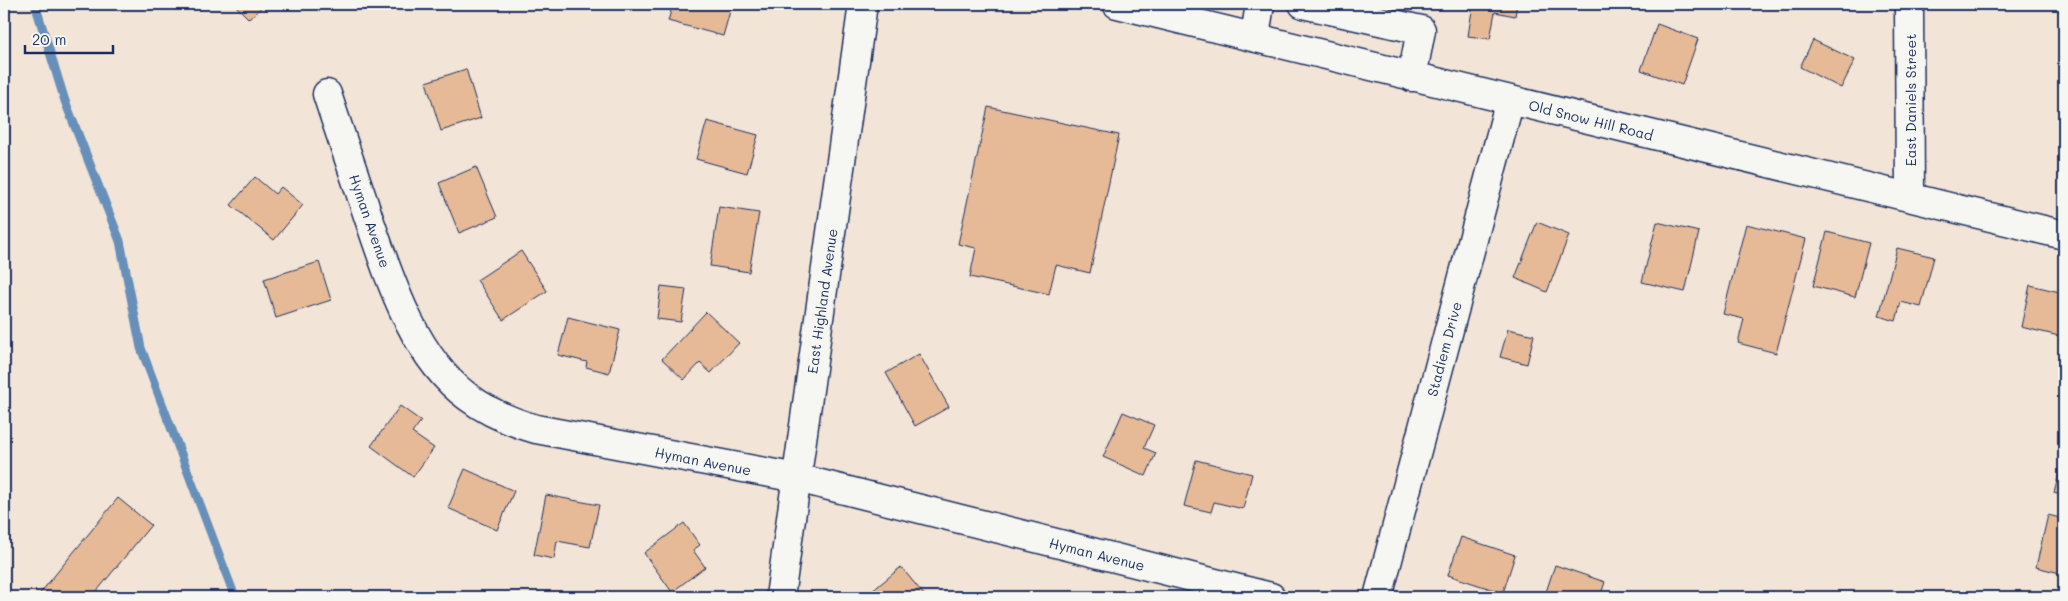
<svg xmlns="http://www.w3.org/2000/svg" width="2068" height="601" font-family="Mali,sans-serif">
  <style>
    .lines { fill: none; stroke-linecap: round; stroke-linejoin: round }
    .stream { stroke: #668fba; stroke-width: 9 }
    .building { fill: #e7ba97; stroke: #1b2f5e }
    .minor-casing { stroke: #1b2f5e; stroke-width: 31 }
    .minor { stroke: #f6f6f2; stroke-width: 28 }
    .labels { text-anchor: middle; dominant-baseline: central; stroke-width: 4; stroke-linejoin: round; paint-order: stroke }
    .street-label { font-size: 14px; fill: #1b2f5e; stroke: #f6f6f2 }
  </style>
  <rect width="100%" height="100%" fill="#f2e4d7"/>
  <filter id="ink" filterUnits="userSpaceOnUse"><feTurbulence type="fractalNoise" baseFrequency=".02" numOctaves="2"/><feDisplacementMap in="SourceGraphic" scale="10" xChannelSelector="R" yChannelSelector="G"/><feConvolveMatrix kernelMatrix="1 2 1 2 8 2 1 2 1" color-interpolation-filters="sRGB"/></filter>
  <g filter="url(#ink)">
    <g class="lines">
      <path class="stream" d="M 35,4 L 65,101 L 120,241 L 141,348 L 235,597"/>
    </g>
    <path class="building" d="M 234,4 L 265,4 L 249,19 Z
      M 673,4 L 732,4 L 723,36 L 668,21 Z
      M 1473,4 L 1517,4 L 1515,16 L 1495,12 L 1490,39 L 1468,36 Z
      M 1657,24 L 1698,39 L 1682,85 L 1641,70 Z
      M 1813,40 L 1855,60 L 1841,88 L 1800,67 Z
      M 466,69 L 481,118 L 441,131 L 426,82 Z
      M 988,107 L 1119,135 L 1090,273 L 1056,265 L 1049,294 L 970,277 L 976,248 L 958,244 Z
      M 707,121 L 758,135 L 747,173 L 696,159 Z
      M 476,167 L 497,217 L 459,233 L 439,183 Z
      M 255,177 L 275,194 L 281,187 L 303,205 L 274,240 L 231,205 Z
      M 719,207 L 759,213 L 749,272 L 710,266 Z
      M 1537,222 L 1569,235 L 1547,292 L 1515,278 Z
      M 1657,222 L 1699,232 L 1685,292 L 1642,282 Z
      M 1746,224 L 1806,239 L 1776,353 L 1738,343 L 1744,319 L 1723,314 Z
      M 1827,232 L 1869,243 L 1855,297 L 1813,286 Z
      M 1897,248 L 1934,257 L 1921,307 L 1901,302 L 1896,321 L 1879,316 Z
      M 521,251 L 547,291 L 503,320 L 477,280 Z
      M 319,262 L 331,300 L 276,318 L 264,279 Z
      M 2030,285 L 2064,293 L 2064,315 L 2059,336 L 2021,327 Z
      M 661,286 L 686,289 L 681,322 L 657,319 Z
      M 706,312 L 739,343 L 711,373 L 700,363 L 684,380 L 662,359 Z
      M 568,317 L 620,330 L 609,373 L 586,367 L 587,362 L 558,355 Z
      M 1508,329 L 1534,335 L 1527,364 L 1500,357 Z
      M 919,354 L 949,407 L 915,426 L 886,373 Z
      M 400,406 L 421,421 L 412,433 L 434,448 L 413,477 L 371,446 Z
      M 1123,412 L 1154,425 L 1144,448 L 1156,453 L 1146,476 L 1103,457 Z
      M 2064,455 L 2064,496 L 2054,493 Z
      M 1196,460 L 1252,474 L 1243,509 L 1214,502 L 1211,512 L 1184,506 Z
      M 465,469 L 514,491 L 497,530 L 448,508 Z
      M 546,495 L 599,505 L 590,547 L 557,541 L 554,559 L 534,555 Z
      M 118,498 L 151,525 L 92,597 L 37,597 Z
      M 2048,515 L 2064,519 L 2064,574 L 2036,567 Z
      M 684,523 L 700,545 L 693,550 L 705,567 L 672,592 L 644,553 Z
      M 1461,537 L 1515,555 L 1503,593 L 1448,575 Z
      M 1555,565 L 1605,582 L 1600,597 L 1551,597 L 1545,595 Z
      M 901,567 L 925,596 L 923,597 L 865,597 Z
      M 987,593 L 1008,597 L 986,597 Z"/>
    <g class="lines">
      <g class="minor-casing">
        <path id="minor" d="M 1117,4 L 2064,235
          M 1303,4 L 1421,30 L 1412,77
          M 1909,4 L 1910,197
          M 1255,36 L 1260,4
          M 327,94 C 340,134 354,173 367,213 C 388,274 413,357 468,397 C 488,412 511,422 536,429 L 797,478 L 1271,597
          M 780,597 L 863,4
          M 1378,597 L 1510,100"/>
      </g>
      <use href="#minor" class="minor"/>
    </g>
  </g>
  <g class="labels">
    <g class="street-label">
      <text transform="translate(1910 100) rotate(-90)">East Daniels Street</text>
      <text transform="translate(1591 120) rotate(14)">Old Snow Hill Road</text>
      <text transform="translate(370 221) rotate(71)">Hyman Avenue</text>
      <text transform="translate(822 301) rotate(-82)">East Highland Avenue</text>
      <text transform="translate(1444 349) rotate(-75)">Stadiem Drive</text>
      <text transform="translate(703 461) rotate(11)">Hyman Avenue</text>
      <text transform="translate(1097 554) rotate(14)">Hyman Avenue</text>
    </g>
  </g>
  <rect width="2068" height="601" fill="none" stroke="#f6f6f2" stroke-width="20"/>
  <rect x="10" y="10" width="2048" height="581" fill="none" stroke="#1b2f5e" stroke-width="2" filter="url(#ink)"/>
  <path d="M25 45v8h88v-8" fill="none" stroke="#1b2f5e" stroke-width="2.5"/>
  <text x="32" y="45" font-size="15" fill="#1b2f5e" stroke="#f6f6f2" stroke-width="4" paint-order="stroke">20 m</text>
</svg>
